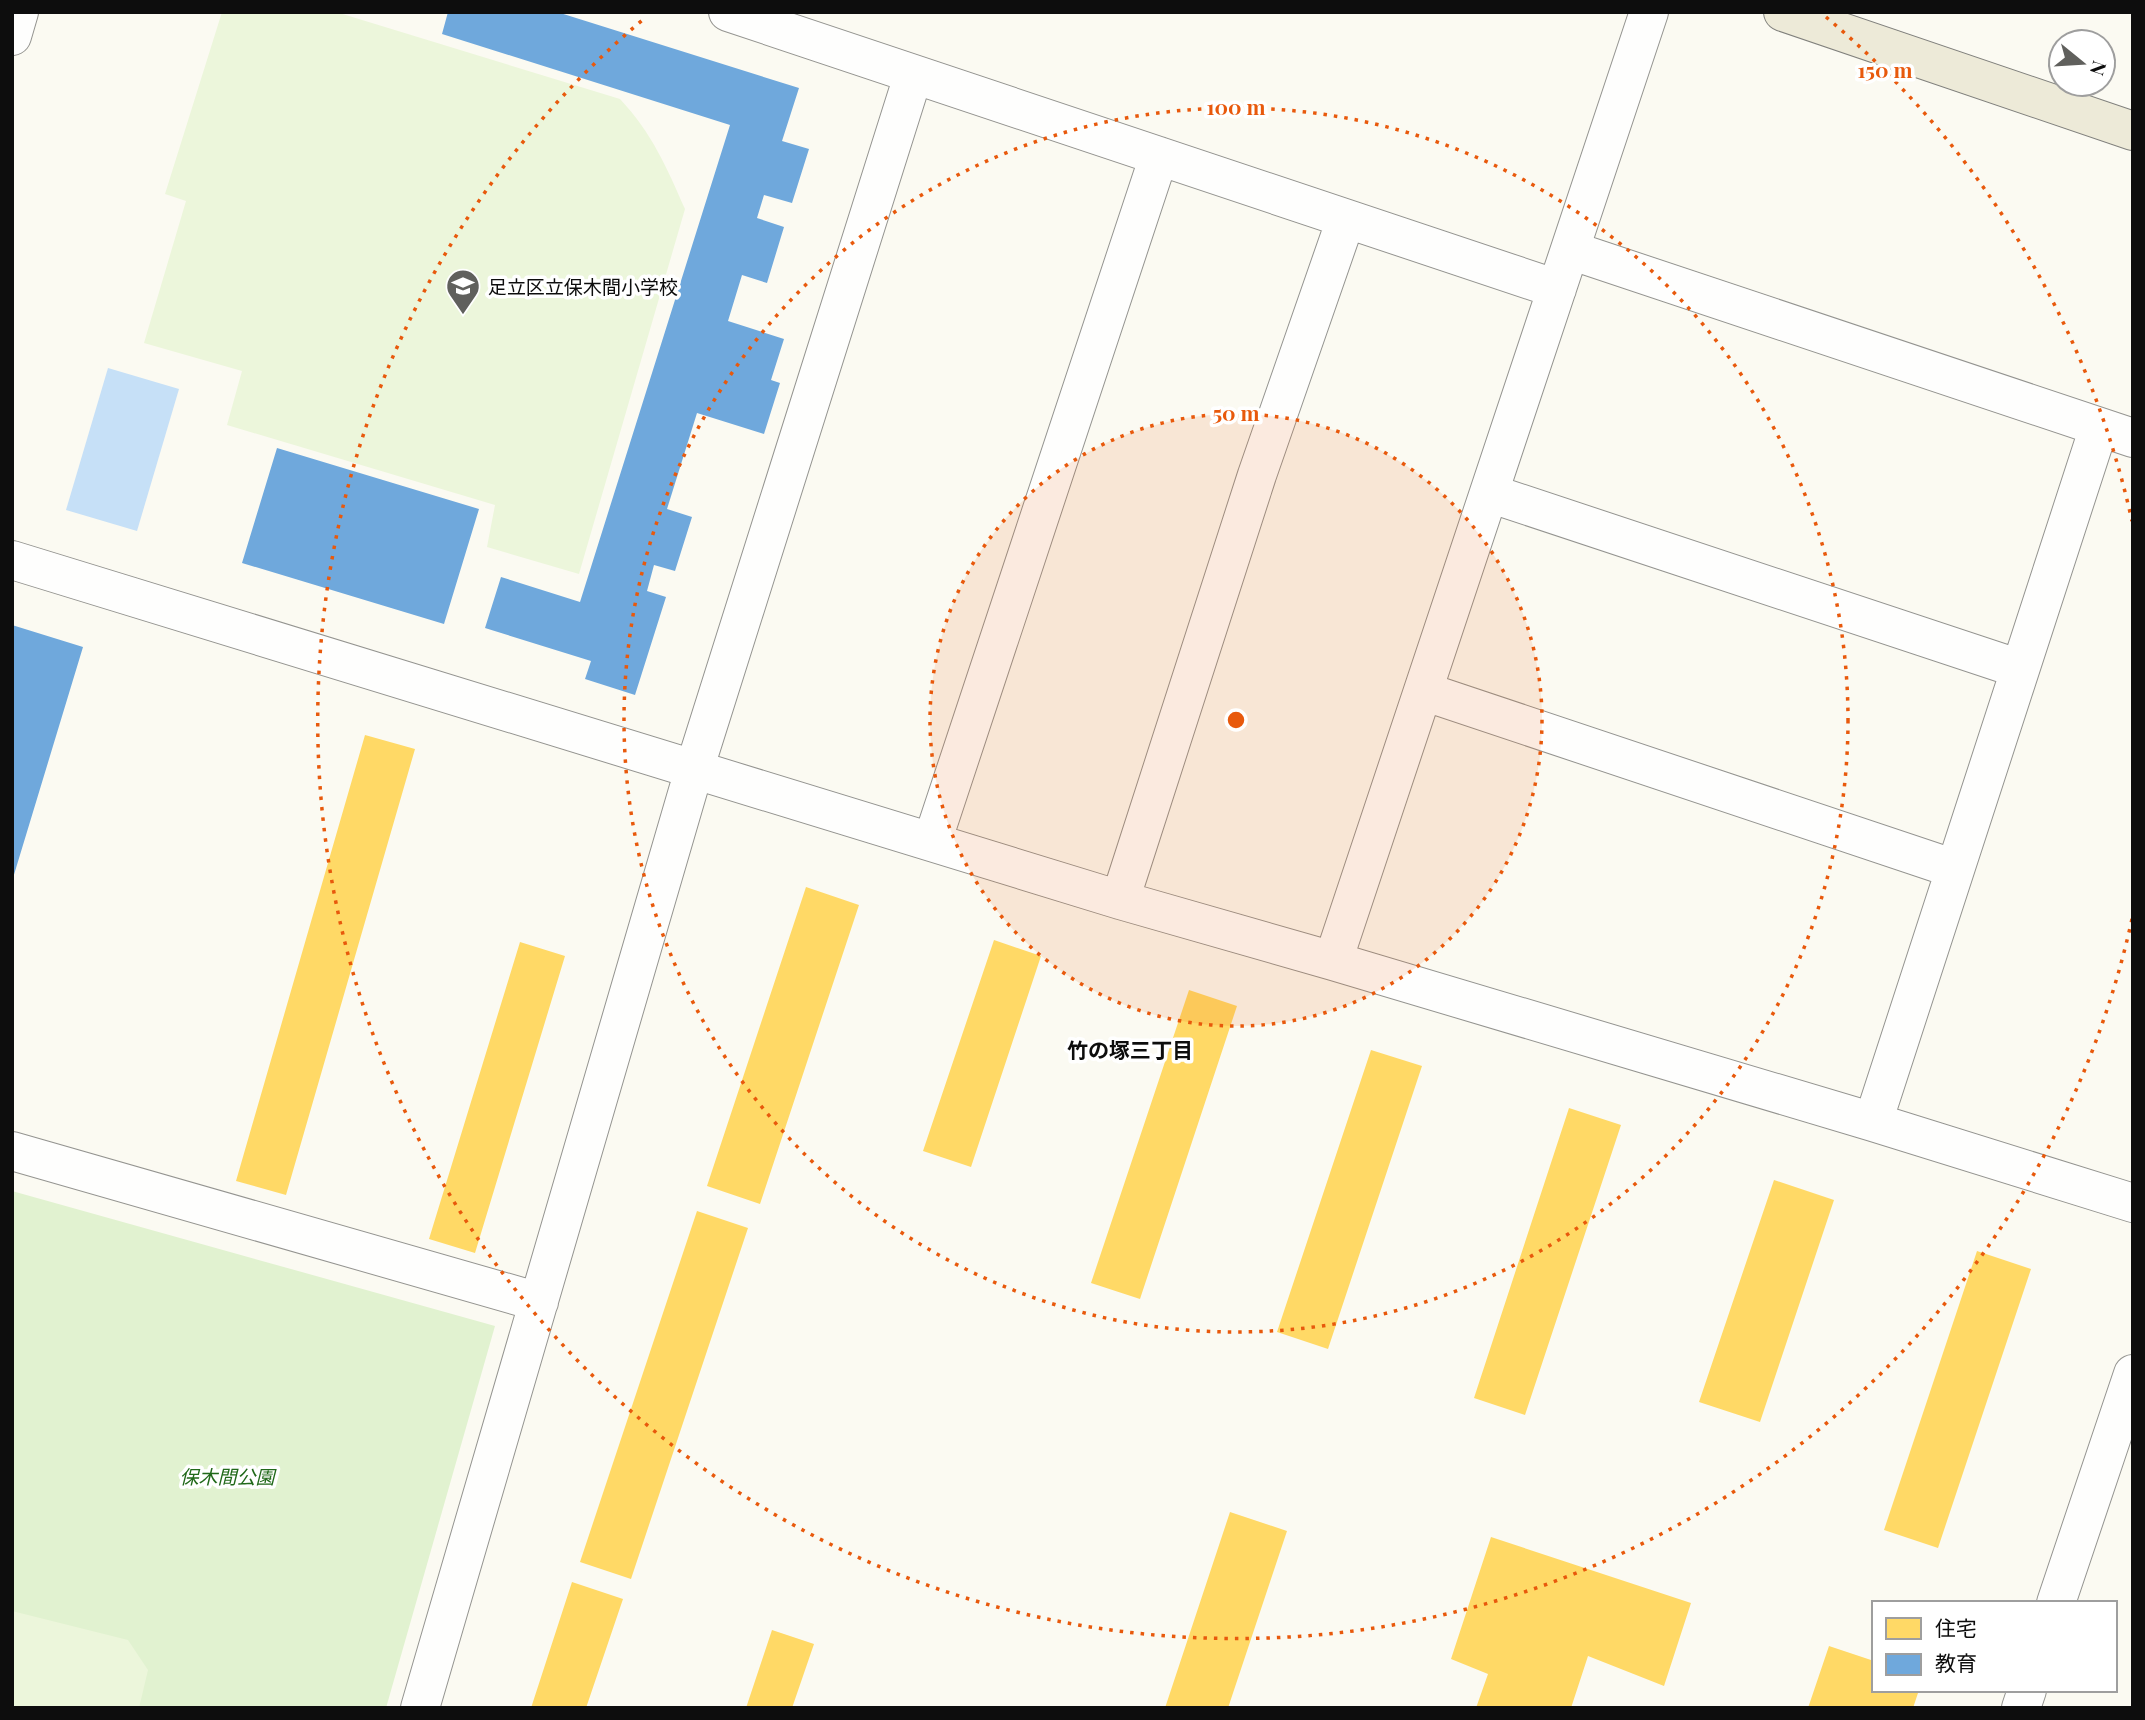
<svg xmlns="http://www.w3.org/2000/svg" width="2145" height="1720" font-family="'Playfair Display','Noto Sans JP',serif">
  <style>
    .green { fill: #e1f2d0 }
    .pitch { fill: #ecf6db }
    .water { fill: #c6e0f7 }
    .homes { fill: #ffd966 }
    .schools { fill: #6fa8dc }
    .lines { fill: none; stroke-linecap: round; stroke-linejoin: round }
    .minor-casing { stroke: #949490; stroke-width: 40 }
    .major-casing { stroke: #81817d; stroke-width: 40 }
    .minor { stroke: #fefefd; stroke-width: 38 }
    .major { stroke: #edead8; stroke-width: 38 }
    .ring { fill: none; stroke: #e8590c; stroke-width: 3.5; stroke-dasharray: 3.5 7 }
    .labels { text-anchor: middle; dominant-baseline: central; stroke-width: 7; stroke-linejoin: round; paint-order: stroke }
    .poi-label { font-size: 19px; fill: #0d0d0d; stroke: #fff; text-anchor: start }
    .park-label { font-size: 19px; font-style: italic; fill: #21691a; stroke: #fff }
    .neighbourhood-label { font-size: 21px; font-weight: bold; fill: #0d0d0d; stroke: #fff }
    .centre { fill: #e8590c; stroke: #fff; stroke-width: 3.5 }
    .ring-label { font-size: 21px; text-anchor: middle; font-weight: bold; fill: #e8590c; stroke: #fff; stroke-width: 7; stroke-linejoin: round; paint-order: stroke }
  </style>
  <rect width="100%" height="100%" fill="#fbfaf2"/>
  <path class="green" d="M 12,1191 L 495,1326 L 386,1708 L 12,1708 Z"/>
  <path class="pitch" d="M 222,12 L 336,12 L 620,99 C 652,133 667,168 685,209 L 579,574 L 487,547 L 495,505 L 227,425 L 242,371 L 144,343 L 186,201 L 165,194 Z
    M 12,1611 L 128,1640 L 148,1670 L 139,1708 L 12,1708 Z"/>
  <path class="water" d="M 108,368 L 179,389 L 137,531 L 66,510 Z"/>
  <path class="homes" d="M 365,735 L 415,749 L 286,1195 L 236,1181 Z
    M 806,887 L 859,905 L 760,1204 L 707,1186 Z
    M 994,940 L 1041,956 L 971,1167 L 923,1151 Z
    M 520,942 L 565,956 L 475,1253 L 429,1239 Z
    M 1189,990 L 1237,1006 L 1140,1299 L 1091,1283 Z
    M 1371,1050 L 1422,1066 L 1328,1349 L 1277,1332 Z
    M 1569,1108 L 1621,1125 L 1525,1415 L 1474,1398 Z
    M 1774,1180 L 1834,1200 L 1760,1422 L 1699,1402 Z
    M 697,1211 L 748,1228 L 631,1579 L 580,1562 Z
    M 1977,1251 L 2031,1269 L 1938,1548 L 1884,1530 Z
    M 1230,1512 L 1287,1531 L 1228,1708 L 1165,1708 Z
    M 1491,1537 L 1691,1603 L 1664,1686 L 1588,1656 L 1571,1708 L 1476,1708 L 1488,1674 L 1451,1659 Z
    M 572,1582 L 623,1599 L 586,1708 L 531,1708 Z
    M 772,1630 L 814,1644 L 792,1708 L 746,1708 Z
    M 1829,1646 L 1874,1661 L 1874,1690 L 1919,1690 L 1913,1708 L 1808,1708 Z"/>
  <path class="schools" d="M 448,12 L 557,12 L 799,88 L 782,141 L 809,149 L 792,203 L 764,195 L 757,218 L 784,227 L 767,283 L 742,275 L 728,321 L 784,339 L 771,380 L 780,383 L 764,434 L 697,413 L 667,509 L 692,517 L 675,571 L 654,565 L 647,591 L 666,597 L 635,695 L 585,679 L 591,661 L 485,628 L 501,577 L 580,602 L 730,125 L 442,34 Z
    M 277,448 L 479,509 L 444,624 L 242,563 Z
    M 12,625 L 83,647 L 13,878 L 12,878 Z"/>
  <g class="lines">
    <g class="minor-casing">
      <path id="minor" d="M 728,12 L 1557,289
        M 12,36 L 19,12
        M 1570,250 L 2133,438
        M 1489,493 L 2020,669
        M 12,560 L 1120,900 L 1333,961 L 1873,1122 L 2133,1203
        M 1423,691 L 1955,869
        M 932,842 L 1159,156
        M 1120,900 L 1257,475 L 1346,219
        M 1333,961 L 1649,12
        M 1873,1122 L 2099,427
        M 12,1151 L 539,1302
        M 2056,1603 L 2133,1374
        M 420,1708 L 694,770 L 913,76
        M 2021,1708 L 2027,1690"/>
    </g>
    <g class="major-casing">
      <path id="major" d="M 1783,12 L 2133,131"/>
    </g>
    <use href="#minor" class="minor"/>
    <use href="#major" class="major"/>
  </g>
  <circle cx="1236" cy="720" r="306" fill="#e8590c" fill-opacity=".12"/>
  <g class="ring">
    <circle cx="1236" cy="720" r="306"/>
    <circle cx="1236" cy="720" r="612"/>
    <path d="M2132 919A918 918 0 1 1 646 17M1826 17A918 918 0 0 1 2132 521"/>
  </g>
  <defs>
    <g id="school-pin" transform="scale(1.75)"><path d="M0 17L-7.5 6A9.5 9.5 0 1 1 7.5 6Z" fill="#60605d" stroke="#fff"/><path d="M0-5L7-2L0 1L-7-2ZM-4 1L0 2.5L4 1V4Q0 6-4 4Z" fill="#fff"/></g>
  </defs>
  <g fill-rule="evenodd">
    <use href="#school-pin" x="463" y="286"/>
  </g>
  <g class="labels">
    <g class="poi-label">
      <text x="488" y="286">足立区立保木間小学校</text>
    </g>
    <g class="park-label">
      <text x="227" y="1476">保木間公園</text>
    </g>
    <g class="neighbourhood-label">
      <text x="1130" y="1049">竹の塚三丁目</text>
    </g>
  </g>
  <circle cx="1236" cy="720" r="10" class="centre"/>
  <g class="ring-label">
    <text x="1885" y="78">150 m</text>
    <text x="1236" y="115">100 m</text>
    <text x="1236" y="421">50 m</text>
  </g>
  <rect width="2145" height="1720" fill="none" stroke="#0d0d0d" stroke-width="28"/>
  <rect x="1872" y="1601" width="245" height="91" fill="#ffffff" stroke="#9e9e9e" stroke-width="2"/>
  <rect x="1886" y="1618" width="35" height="21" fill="#ffd966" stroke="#9e9e9e" stroke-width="2"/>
  <text x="1935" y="1636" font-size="21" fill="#0d0d0d">住宅</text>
  <rect x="1886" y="1654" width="35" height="21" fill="#6fa8dc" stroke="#9e9e9e" stroke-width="2"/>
  <text x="1935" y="1671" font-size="21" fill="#0d0d0d">教育</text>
  <g transform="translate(2082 63) rotate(108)"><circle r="33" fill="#ffffff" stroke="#9e9e9e" stroke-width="2"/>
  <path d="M0-5L12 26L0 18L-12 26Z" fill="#60605d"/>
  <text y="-10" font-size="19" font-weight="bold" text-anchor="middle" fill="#0d0d0d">N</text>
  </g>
</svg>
